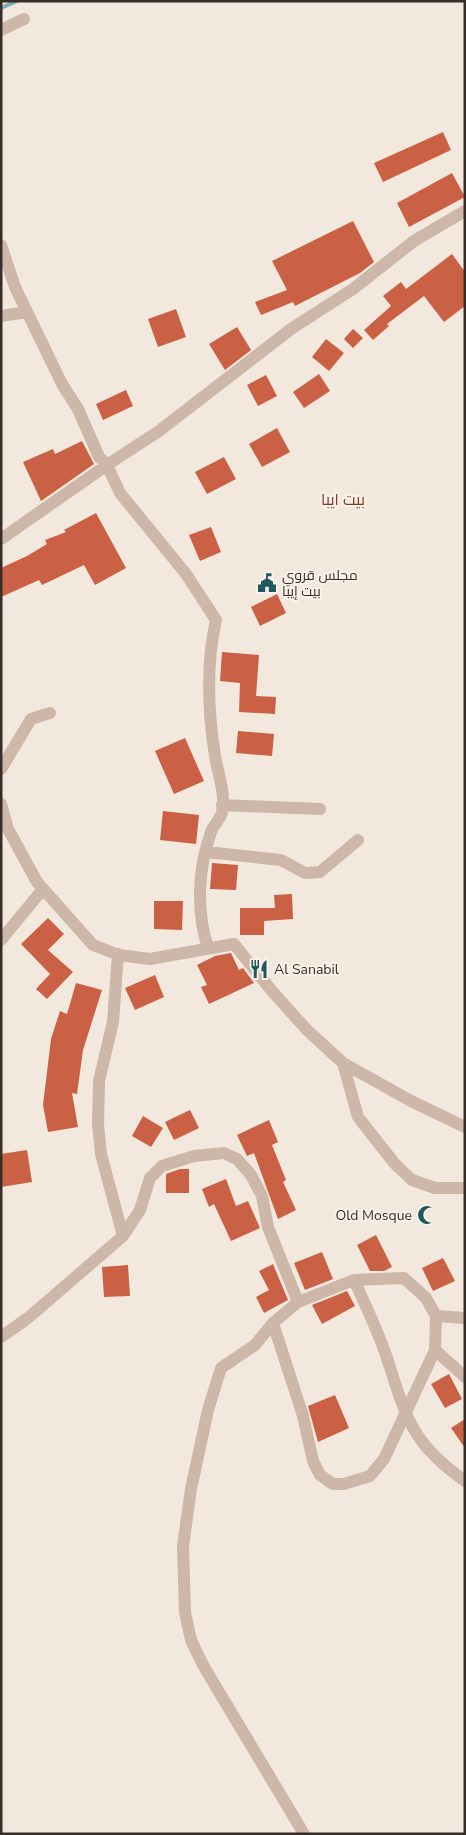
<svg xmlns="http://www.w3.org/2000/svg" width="466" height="1835" font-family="'Nunito Sans',Cairo,sans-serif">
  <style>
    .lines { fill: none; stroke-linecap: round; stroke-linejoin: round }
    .stream { stroke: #7bb1b1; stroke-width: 4 }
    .building { fill: #ca6044 }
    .minor { stroke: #ccb7a8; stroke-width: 12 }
    .labels { text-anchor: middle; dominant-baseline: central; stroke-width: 4; stroke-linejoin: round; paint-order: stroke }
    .poi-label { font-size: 14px; fill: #382d28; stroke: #faf2ea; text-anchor: start }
    .quarter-label { font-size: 16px; fill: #8a351e; stroke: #faf2ea }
  </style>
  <rect width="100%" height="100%" fill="#f3e8dd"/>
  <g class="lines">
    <path class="stream" d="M 1,8 L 17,1"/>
  </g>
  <path class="building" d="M 443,132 L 451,150 L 383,182 L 374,163 Z
    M 452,173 L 465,197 L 409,227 L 397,203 Z
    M 353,221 L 374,262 L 360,273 L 295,306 L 293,302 L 261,315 L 255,302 L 287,290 L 272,261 Z
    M 452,254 L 465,272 L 465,306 L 444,322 L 424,296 L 387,324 L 389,326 L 373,340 L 364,330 L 391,306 L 383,296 L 401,282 L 406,289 Z
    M 176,309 L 186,337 L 158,347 L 148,319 Z
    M 237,327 L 251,350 L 225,370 L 209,344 Z
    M 353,329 L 363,338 L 353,348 L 344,339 Z
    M 326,339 L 344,353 L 329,371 L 312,357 Z
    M 319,374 L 330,391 L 304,408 L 293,392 Z
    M 266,375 L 277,396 L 258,406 L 247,385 Z
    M 126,390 L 133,406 L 103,420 L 96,404 Z
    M 277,428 L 290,452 L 262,467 L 249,444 Z
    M 82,441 L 94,464 L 41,501 L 23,462 L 53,449 L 55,454 Z
    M 224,457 L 236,479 L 207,494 L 195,472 Z
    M 96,513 L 126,568 L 95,585 L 84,565 L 42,585 L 39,580 L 1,597 L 1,568 L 27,556 L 47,544 L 45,540 L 66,532 L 64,530 Z
    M 211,527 L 221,552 L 200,561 L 189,535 Z
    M 277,594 L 286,613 L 260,626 L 251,607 Z
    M 222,652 L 259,655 L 256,696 L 276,697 L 275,714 L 239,712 L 240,683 L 220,681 Z
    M 238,731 L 274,734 L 272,756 L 236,753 Z
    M 185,738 L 204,781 L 174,794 L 155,751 Z
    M 163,811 L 199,815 L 196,844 L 160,840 Z
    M 212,863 L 238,865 L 236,890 L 210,889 Z
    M 292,894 L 293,919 L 264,921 L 264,935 L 240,935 L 240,908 L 275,908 L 274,895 Z
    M 154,901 L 183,901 L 182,930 L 154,929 Z
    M 48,918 L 64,934 L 48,950 L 73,972 L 47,999 L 36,989 L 50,974 L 21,944 Z
    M 231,953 L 239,970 L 243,968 L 254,983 L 209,1004 L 201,987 L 207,985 L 197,965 L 215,956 Z
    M 155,975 L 164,997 L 135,1010 L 125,988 Z
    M 76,983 L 102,990 L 83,1050 L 77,1094 L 72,1093 L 78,1127 L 48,1132 L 43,1105 L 51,1039 L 60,1011 L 67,1014 Z
    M 190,1110 L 199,1128 L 174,1140 L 165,1122 Z
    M 143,1116 L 163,1128 L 151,1147 L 132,1136 Z
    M 269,1120 L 278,1142 L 272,1145 L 286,1180 L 283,1182 L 296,1210 L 278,1219 L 254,1153 L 247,1156 L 237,1135 Z
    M 27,1150 L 32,1182 L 1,1187 L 1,1154 Z
    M 180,1169 L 189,1169 L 189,1193 L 166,1193 L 166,1174 Z
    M 226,1179 L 236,1206 L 248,1201 L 260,1228 L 231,1241 L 214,1204 L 209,1207 L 202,1189 Z
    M 376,1235 L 392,1267 L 384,1271 L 370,1271 L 357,1245 Z
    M 322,1252 L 333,1279 L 305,1290 L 294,1263 Z
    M 443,1258 L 455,1281 L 433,1291 L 422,1268 Z
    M 273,1264 L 288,1300 L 264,1313 L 256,1297 L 269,1290 L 259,1271 Z
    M 128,1265 L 130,1296 L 104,1297 L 102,1267 Z
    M 347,1291 L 355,1306 L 322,1324 L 312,1305 Z
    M 449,1374 L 462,1399 L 445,1408 L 431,1384 Z
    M 335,1395 L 349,1428 L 318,1442 L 308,1406 Z
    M 465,1419 L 465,1448 L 451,1428 Z"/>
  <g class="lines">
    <path class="minor" d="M 1,30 L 24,19
      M 1,245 L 15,287 L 62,384 L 78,409 L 99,457 L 107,465 L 120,493 L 186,574 L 216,620 C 206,664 208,712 215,756 C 218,774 226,795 222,812 C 221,819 213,825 211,832 C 198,868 196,911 208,948
      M 1,316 L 27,312
      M 1,539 L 107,465 L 159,431 L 291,329 L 353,289 L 414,241 L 465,211
      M 1,769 L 31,719 L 50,713
      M 1,804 L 8,829 L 37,882 L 93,945 L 119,955 L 150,959 L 234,944 L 272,991 L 307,1030 L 343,1063 L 411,1101 L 465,1127
      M 222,805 L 320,809
      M 206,852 L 281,860 L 305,873 L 320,872 L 358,840
      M 1,940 L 43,889
      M 118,954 L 113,1022 L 99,1081 L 98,1124 L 101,1154 L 123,1236
      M 343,1063 L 358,1117 L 395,1164 L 412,1180 L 435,1188 L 465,1188
      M 354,1280 C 366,1306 378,1331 387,1358 C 406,1417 411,1443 465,1481
      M 273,1323 L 303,1416 L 313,1461 L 320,1475 L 333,1484 L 344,1484 L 370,1476 L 384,1459 L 435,1350 L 436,1316
      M 1,1337 L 28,1318 L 123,1236 L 140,1210 L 150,1178 L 162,1166 L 194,1156 L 224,1153 L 237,1159 L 251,1175 L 262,1196 L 268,1227 L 298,1302
      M 435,1350 L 465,1377
      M 304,1834 L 203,1665 L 191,1640 L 185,1612 L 183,1546 L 191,1489 L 208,1410 L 221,1368 L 255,1345 L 273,1323 L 298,1302 L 354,1280 L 404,1278 L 426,1298 L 436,1316 L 465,1318"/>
  </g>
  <defs>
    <g id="civic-bare" transform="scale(1.5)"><path d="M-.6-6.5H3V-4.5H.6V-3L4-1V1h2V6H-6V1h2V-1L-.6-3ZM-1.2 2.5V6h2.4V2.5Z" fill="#1c595c" stroke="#faf2ea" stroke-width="2.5" paint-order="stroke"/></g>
    <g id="restaurant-bare" transform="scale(1.5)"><path d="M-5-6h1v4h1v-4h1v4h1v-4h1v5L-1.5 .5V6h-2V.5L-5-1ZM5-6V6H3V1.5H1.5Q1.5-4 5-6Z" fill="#1c595c" stroke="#faf2ea" stroke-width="2.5" paint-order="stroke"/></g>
    <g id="mosque-bare" transform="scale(1.5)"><path d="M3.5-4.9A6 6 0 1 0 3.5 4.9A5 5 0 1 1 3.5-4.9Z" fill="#1c595c" stroke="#faf2ea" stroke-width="2.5" paint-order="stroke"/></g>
  </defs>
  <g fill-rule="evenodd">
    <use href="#civic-bare" x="267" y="583"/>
    <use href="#restaurant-bare" x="259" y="969"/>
    <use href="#mosque-bare" x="427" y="1215"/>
  </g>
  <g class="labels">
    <g class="poi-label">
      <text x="282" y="575">مجلس قروي<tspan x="282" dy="16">بيت إيبا</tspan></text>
      <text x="274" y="969">Al Sanabil</text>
      <text x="412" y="1215" text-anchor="end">Old Mosque</text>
    </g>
    <g class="quarter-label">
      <text x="343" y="500">بيت ايبا</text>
    </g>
  </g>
  <rect width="466" height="1835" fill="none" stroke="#382d28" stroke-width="5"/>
</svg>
